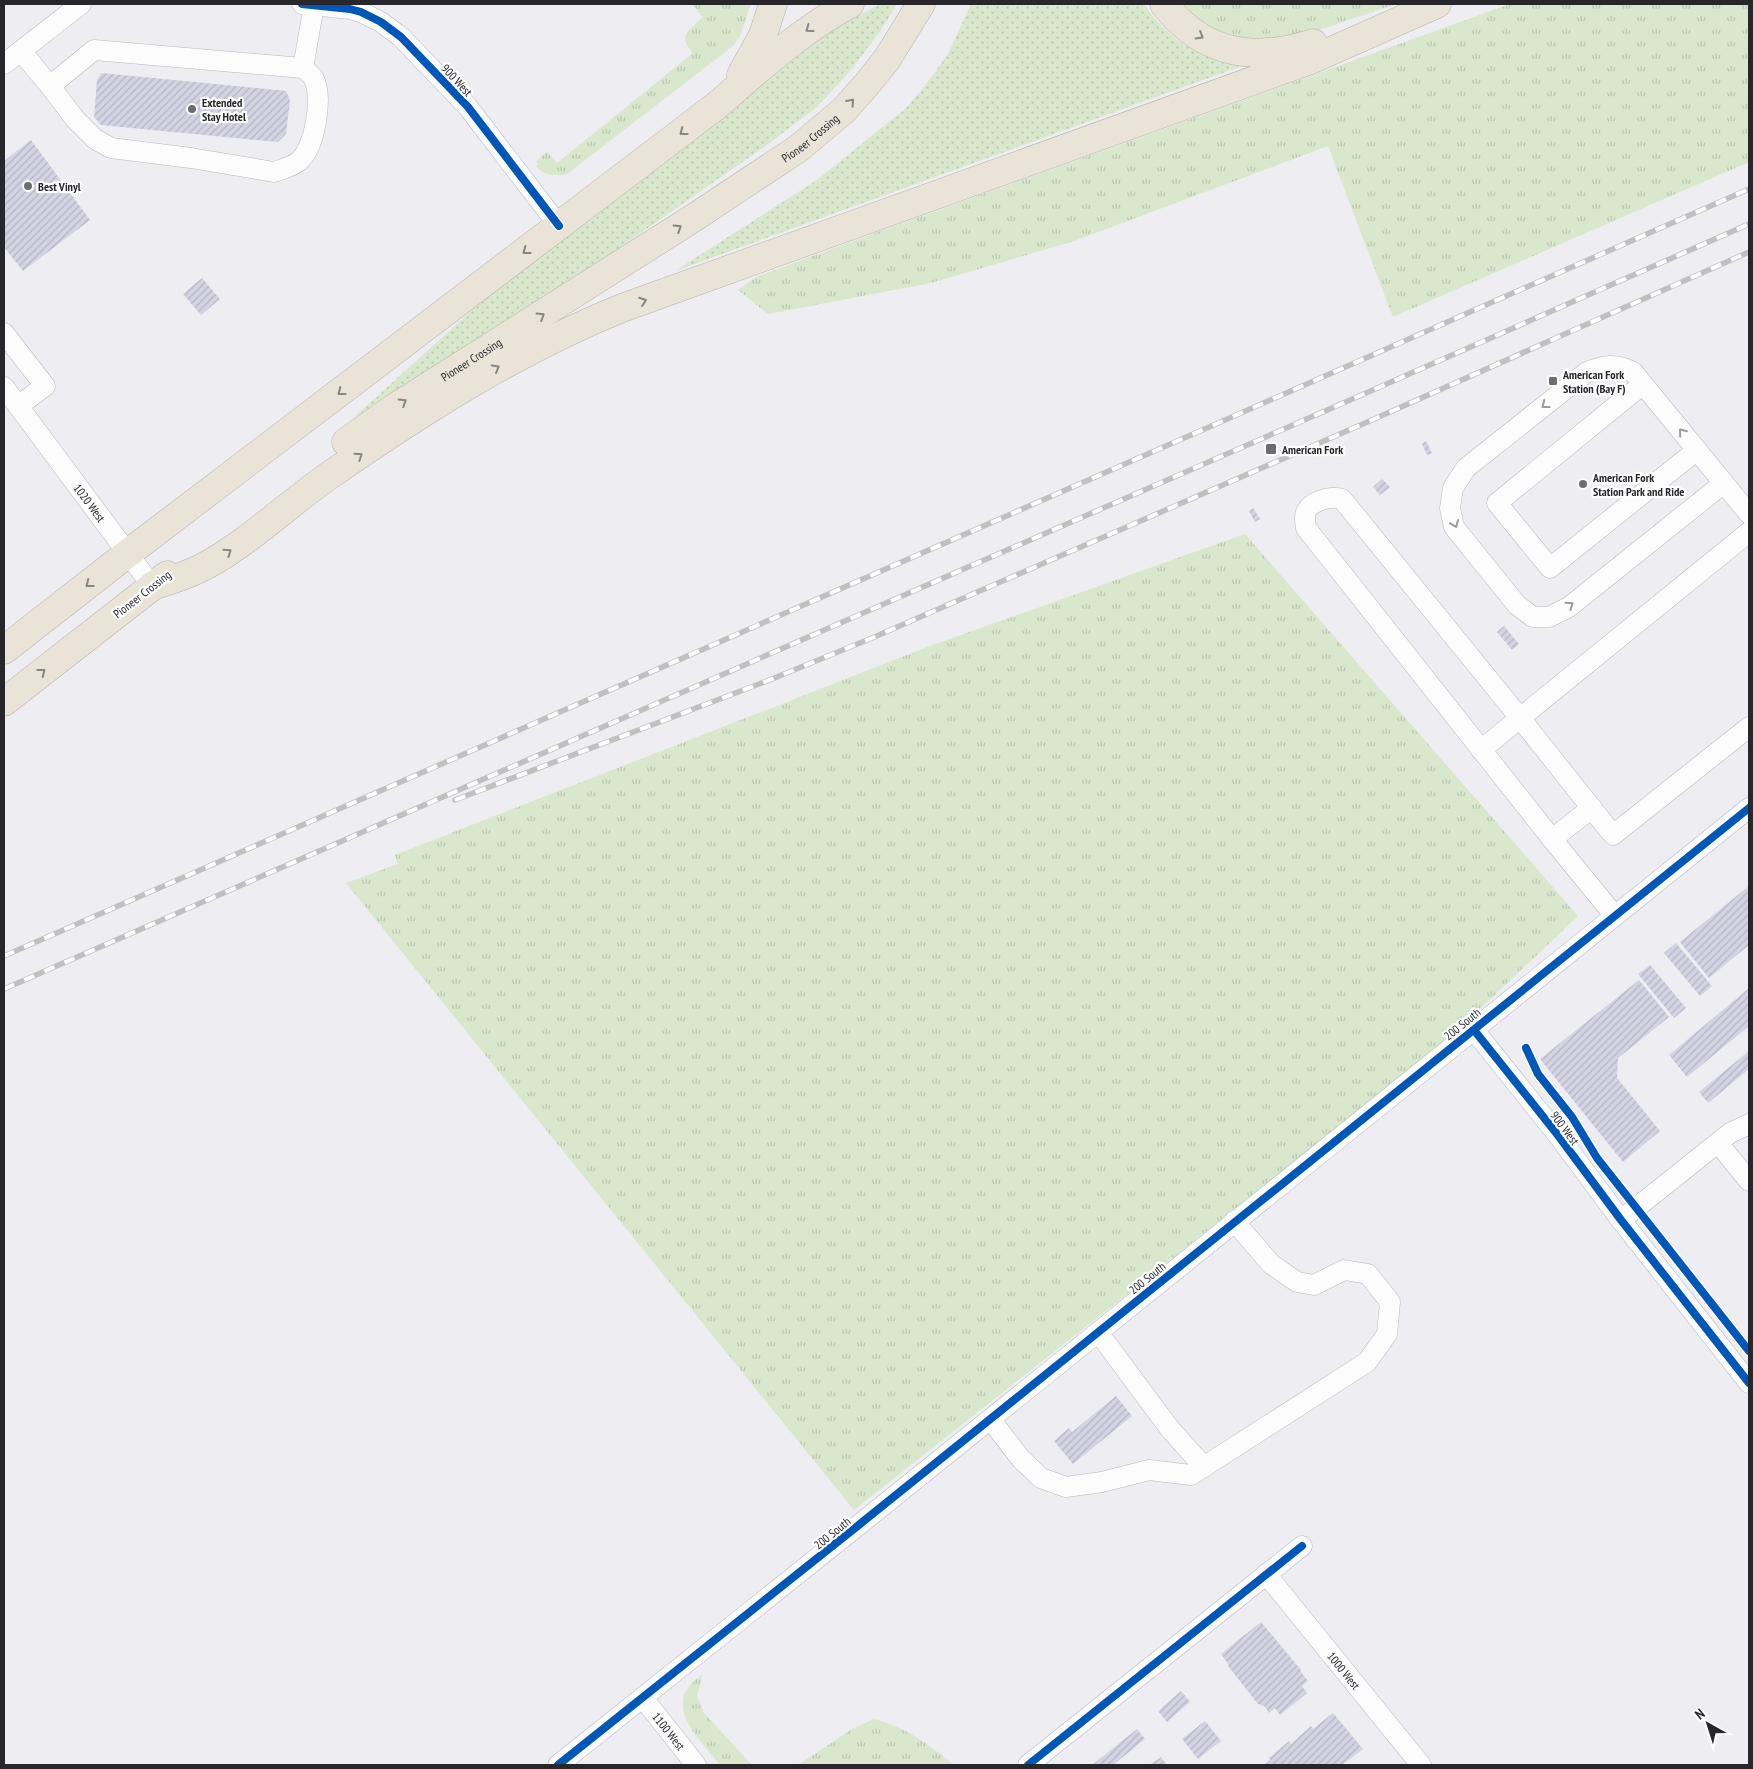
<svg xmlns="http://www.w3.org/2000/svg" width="1753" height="1769" font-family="'PT Sans Narrow',sans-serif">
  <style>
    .grass { fill: url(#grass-tufts) }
    .park { fill: url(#park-dots) }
    .building { fill: url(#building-hatch) }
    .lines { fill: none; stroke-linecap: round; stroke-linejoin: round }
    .minor-casing { stroke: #b7b7bc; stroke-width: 21 }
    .highway-casing { stroke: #b9b3a9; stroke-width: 29 }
    .minor { stroke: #fcfcfd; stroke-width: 20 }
    .highway { stroke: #e9e3d8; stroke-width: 28 }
    .rail-casing { stroke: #c0c0c1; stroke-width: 5.5 }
    .rail { stroke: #fff; stroke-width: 4; stroke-dasharray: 11; stroke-linecap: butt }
    .cycleway-casing { stroke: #fff; stroke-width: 11 }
    .cycleway { stroke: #0057b8; stroke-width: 8 }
    .oneway { stroke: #888582 }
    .oneway2 { stroke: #9c9c9e }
    .poi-dot { fill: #6c6c71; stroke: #fff; stroke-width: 2 }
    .labels { text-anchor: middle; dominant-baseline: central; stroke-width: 4.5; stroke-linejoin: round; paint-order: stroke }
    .street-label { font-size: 12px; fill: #27272b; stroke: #fff }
    .poi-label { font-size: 12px; font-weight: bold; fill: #27272b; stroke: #fff; text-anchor: start }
  </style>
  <defs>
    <pattern id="grass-tufts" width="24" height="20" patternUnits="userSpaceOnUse" patternTransform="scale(1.25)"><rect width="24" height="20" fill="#d9e7cc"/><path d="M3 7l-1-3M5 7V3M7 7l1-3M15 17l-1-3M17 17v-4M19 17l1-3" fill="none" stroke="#bac6af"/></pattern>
    <pattern id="park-dots" width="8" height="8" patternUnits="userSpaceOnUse" patternTransform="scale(1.25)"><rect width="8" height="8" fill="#d9e7cc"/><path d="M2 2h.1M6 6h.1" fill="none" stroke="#bac6af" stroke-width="1.8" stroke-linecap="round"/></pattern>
    <pattern id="building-hatch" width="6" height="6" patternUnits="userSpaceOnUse" patternTransform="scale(1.25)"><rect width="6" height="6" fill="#d3d3e3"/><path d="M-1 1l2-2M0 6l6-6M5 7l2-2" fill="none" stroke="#b5b5c3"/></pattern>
  </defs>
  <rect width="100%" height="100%" fill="#ededf2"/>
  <path class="grass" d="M 692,4 L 751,4 L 740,36 L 733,46 L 567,174 C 555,176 544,176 536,166 L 538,164 L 536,161 L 547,152 L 557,163 L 693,53 C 691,50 687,46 686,43 C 681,34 697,23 703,17 Z
    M 1168,4 L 1396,4 L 1275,45 L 1241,46 Z
    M 1510,4 L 1749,4 L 1749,162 L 1393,317 L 1328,146 L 1074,241 L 931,283 L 768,314 L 738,290 L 756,277 L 872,234 Z
    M 1245,534 L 1578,916 L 1442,1045 L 854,1510 L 346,883 L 398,864 L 395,855 L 930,646 Z
    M 703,1674 L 697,1696 L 704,1713 L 752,1765 L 720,1765 C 704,1744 670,1715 688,1688 C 691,1683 698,1678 703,1674 Z
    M 874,1719 C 905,1727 930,1745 954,1765 L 798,1765 L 852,1729 Z"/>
  <path class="park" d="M 880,4 L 897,4 L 881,30 L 851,70 L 817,107 L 764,147 L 569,283 L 351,420 L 521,266 L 828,33 Z
    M 971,4 L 1144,4 C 1170,41 1196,55 1239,65 L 1239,67 L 675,271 L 817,180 L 906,108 L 927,83 L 948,54 Z"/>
  <path class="building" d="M 102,73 L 286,91 L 290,100 L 286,134 L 278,142 L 101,125 L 94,117 L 97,80 Z
    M 31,140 L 90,220 L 23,271 L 4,247 L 4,161 Z
    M 202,278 L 220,299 L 201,315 L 183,294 Z
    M 1426,441 L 1432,453 L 1427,455 L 1422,444 Z
    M 1382,479 L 1390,487 L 1380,495 L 1373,487 Z
    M 1253,508 L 1260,519 L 1255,522 L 1249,511 Z
    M 1504,626 L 1519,644 L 1512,650 L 1497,632 Z
    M 1749,886 L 1749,945 L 1709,978 L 1680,942 Z
    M 1676,943 L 1712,986 L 1700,996 L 1664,953 Z
    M 1650,965 L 1686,1008 L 1674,1018 L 1638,974 Z
    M 1639,980 L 1669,1017 L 1618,1058 L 1617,1078 L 1660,1131 L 1623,1162 L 1540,1059 Z
    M 1749,988 L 1749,1026 L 1687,1077 L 1669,1055 Z
    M 1749,1051 L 1749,1069 L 1708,1103 L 1699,1092 Z
    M 1116,1396 L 1132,1416 L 1073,1464 L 1054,1441 L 1069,1428 L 1072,1432 Z
    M 1261,1622 L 1301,1670 L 1300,1671 L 1308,1681 L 1302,1686 L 1307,1693 L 1280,1715 L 1275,1708 L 1269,1713 L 1264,1706 L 1258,1704 L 1228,1666 L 1229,1665 L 1221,1654 Z
    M 1181,1691 L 1190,1702 L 1167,1722 L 1158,1711 Z
    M 1333,1713 L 1363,1749 L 1342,1765 L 1264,1765 L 1270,1760 L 1269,1758 L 1289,1741 L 1291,1744 L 1311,1726 L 1313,1729 Z
    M 1205,1721 L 1221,1741 L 1198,1759 L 1182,1739 Z
    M 1137,1729 L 1145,1739 L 1113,1765 L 1092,1765 Z
    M 1161,1757 L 1167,1765 L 1150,1765 Z"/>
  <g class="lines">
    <g class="minor-casing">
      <g id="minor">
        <path d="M 302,4 L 350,9 L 361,12 L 381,22 L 401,37 L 468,107 L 559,226"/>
        <path d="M 21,51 L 50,86 L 94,50 L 303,68 L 314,5"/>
        <path d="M 4,64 L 81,4"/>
        <path d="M 50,86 L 75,119 L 95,139 L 111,148 L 191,158 L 274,172 C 282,169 292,167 299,161 C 315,148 323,98 314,79 C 312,75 307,71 303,68"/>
        <path d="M 4,333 L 45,386 L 18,406"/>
        <path d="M 1643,384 L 1497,503 L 1550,568 L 1697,450"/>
        <path id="s1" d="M 4,387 L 152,586"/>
        <path d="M 1724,483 L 1569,607 L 1549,617 L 1533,617 L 1517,605 L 1454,527 L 1450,508 L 1453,488 L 1466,468 L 1587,372 C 1604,365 1616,363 1633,372 L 1749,514"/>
        <path d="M 1481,750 L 1520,718 L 1613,835 L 1749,727"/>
        <path d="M 1552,839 L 1592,808"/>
        <path d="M 1614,915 L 1552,839 L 1306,528 C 1305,523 1304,518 1306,512 C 1311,501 1331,495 1342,499 L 1520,718 L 1749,532"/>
        <path d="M 1474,1030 L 1557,1134 L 1621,1220 L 1749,1383"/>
        <path d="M 1718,1143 L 1749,1181"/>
        <path d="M 1621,1220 L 1730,1133 L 1749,1124"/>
        <path d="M 1098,1332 L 1170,1429 L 1204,1467"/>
        <path d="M 991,1420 L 1021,1459 L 1041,1478 L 1066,1487 L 1102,1482 L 1149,1470 L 1191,1475 L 1367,1362 L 1387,1334 L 1390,1302 L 1368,1274 L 1344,1270 L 1314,1285 L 1297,1282 L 1271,1264 L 1234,1221"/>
        <path id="s2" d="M 1266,1574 L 1421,1765"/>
        <path id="s3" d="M 643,1698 L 696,1765"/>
        <path d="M 558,1765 L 860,1524 L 1749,808"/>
        <path d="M 1028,1765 L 1302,1546"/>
      </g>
    </g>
    <g class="highway-casing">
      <g id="highway">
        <path d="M 1164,4 C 1204,55 1254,62 1313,43"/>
        <path d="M 741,75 L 763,35 L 773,4"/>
        <path id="s4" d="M 346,442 L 394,408 L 695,217 L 799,148 L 844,110 L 867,84 L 887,59 L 921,4"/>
        <path d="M 152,586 C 170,581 188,575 205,566 C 249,542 286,506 327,477 C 421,412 516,351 622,308 L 1313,59 L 1437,4"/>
        <path d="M 4,650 L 127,554 L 716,106 C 759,69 800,31 850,4"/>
        <path d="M 4,702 L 167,575"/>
      </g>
    </g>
    <use href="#minor" class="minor"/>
    <use href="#highway" class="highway"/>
    <g class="rail-casing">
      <path id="rail" d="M 455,800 L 767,681 L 872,638 L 1372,420 L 1749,252
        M 4,956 L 1216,424 L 1749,189
        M 4,989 L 1357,397 L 1749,224"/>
    </g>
    <use href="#rail" class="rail"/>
    <g class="cycleway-casing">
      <path id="cycleway" d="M 302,4 L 350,9 L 361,12 L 381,22 L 401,37 L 468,107 L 559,226
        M 1474,1030 L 1557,1134 L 1621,1220 L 1749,1383
        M 1526,1048 L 1538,1074 L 1572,1117 L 1597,1158 L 1749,1351
        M 558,1765 L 860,1524 L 1749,808
        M 1028,1765 L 1302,1546"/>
    </g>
    <use href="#cycleway" class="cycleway"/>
  </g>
  <defs><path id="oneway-chevron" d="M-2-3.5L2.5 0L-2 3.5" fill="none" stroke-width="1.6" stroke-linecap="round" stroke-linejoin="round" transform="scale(1.25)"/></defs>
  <g class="oneway">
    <use href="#oneway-chevron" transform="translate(809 29) rotate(144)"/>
    <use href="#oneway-chevron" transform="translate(1200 36) rotate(31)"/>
    <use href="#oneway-chevron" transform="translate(851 102) rotate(-48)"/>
    <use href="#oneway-chevron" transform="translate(683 132) rotate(143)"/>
    <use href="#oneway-chevron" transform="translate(678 228) rotate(-32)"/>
    <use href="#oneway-chevron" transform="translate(526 251) rotate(143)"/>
    <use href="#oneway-chevron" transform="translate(643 301) rotate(-20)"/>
    <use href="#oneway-chevron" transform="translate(541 316) rotate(-32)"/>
    <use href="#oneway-chevron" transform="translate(496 368) rotate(-30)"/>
    <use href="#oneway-chevron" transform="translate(341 392) rotate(143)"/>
    <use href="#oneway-chevron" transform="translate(403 402) rotate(-32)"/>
    <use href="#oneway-chevron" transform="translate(359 456) rotate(-34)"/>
    <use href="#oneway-chevron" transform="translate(228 552) rotate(-35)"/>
    <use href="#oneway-chevron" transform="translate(89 584) rotate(142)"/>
    <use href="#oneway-chevron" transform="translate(42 672) rotate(-38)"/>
  </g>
  <g class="oneway2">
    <use href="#oneway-chevron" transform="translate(1545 405) rotate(142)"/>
    <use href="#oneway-chevron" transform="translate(1682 432) rotate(-129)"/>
    <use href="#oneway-chevron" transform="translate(1455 524) rotate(68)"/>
    <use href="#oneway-chevron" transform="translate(1570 605) rotate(-34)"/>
  </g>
  <g class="poi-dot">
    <circle cx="192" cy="109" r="5"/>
    <circle cx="28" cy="186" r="5"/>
    <rect x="1548" y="376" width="10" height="10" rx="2.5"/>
    <rect x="1265" y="443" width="12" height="12" rx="2.5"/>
    <circle cx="1583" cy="484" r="5"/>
  </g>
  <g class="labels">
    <g class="street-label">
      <text transform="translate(457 80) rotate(47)">900 West</text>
      <text stroke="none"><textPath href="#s4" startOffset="555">Pioneer Crossing</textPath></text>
      <text stroke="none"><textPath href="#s4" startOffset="150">Pioneer Crossing</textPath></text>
      <text stroke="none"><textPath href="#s1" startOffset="144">1020 West</textPath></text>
      <text transform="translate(142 594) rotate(-38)">Pioneer Crossing</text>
      <text transform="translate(1462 1024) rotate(-39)">200 South</text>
      <text transform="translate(1565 1128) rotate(53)">900 West</text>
      <text transform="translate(1147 1278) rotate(-39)">200 South</text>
      <text transform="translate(832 1533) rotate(-39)">200 South</text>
      <text stroke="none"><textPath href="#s2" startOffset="124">1000 West</textPath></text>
      <text stroke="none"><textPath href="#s3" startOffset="42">1100 West</textPath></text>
    </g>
    <g class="poi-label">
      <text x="202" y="102">Extended<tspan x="202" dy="14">Stay Hotel</tspan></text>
      <text x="38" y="186">Best Vinyl</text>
      <text x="1563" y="374">American Fork<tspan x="1563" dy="14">Station (Bay F)</tspan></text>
      <text x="1282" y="449">American Fork</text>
      <text x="1593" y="477">American Fork<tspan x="1593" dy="14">Station Park and Ride</tspan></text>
    </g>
  </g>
  <rect width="1753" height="1769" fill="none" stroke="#27272b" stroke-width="10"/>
  <g transform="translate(1708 1724) rotate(321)" stroke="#ffffff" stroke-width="4" paint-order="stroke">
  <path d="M0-4L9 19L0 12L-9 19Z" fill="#27272b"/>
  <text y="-8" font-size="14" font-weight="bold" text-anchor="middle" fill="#27272b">N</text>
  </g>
</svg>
